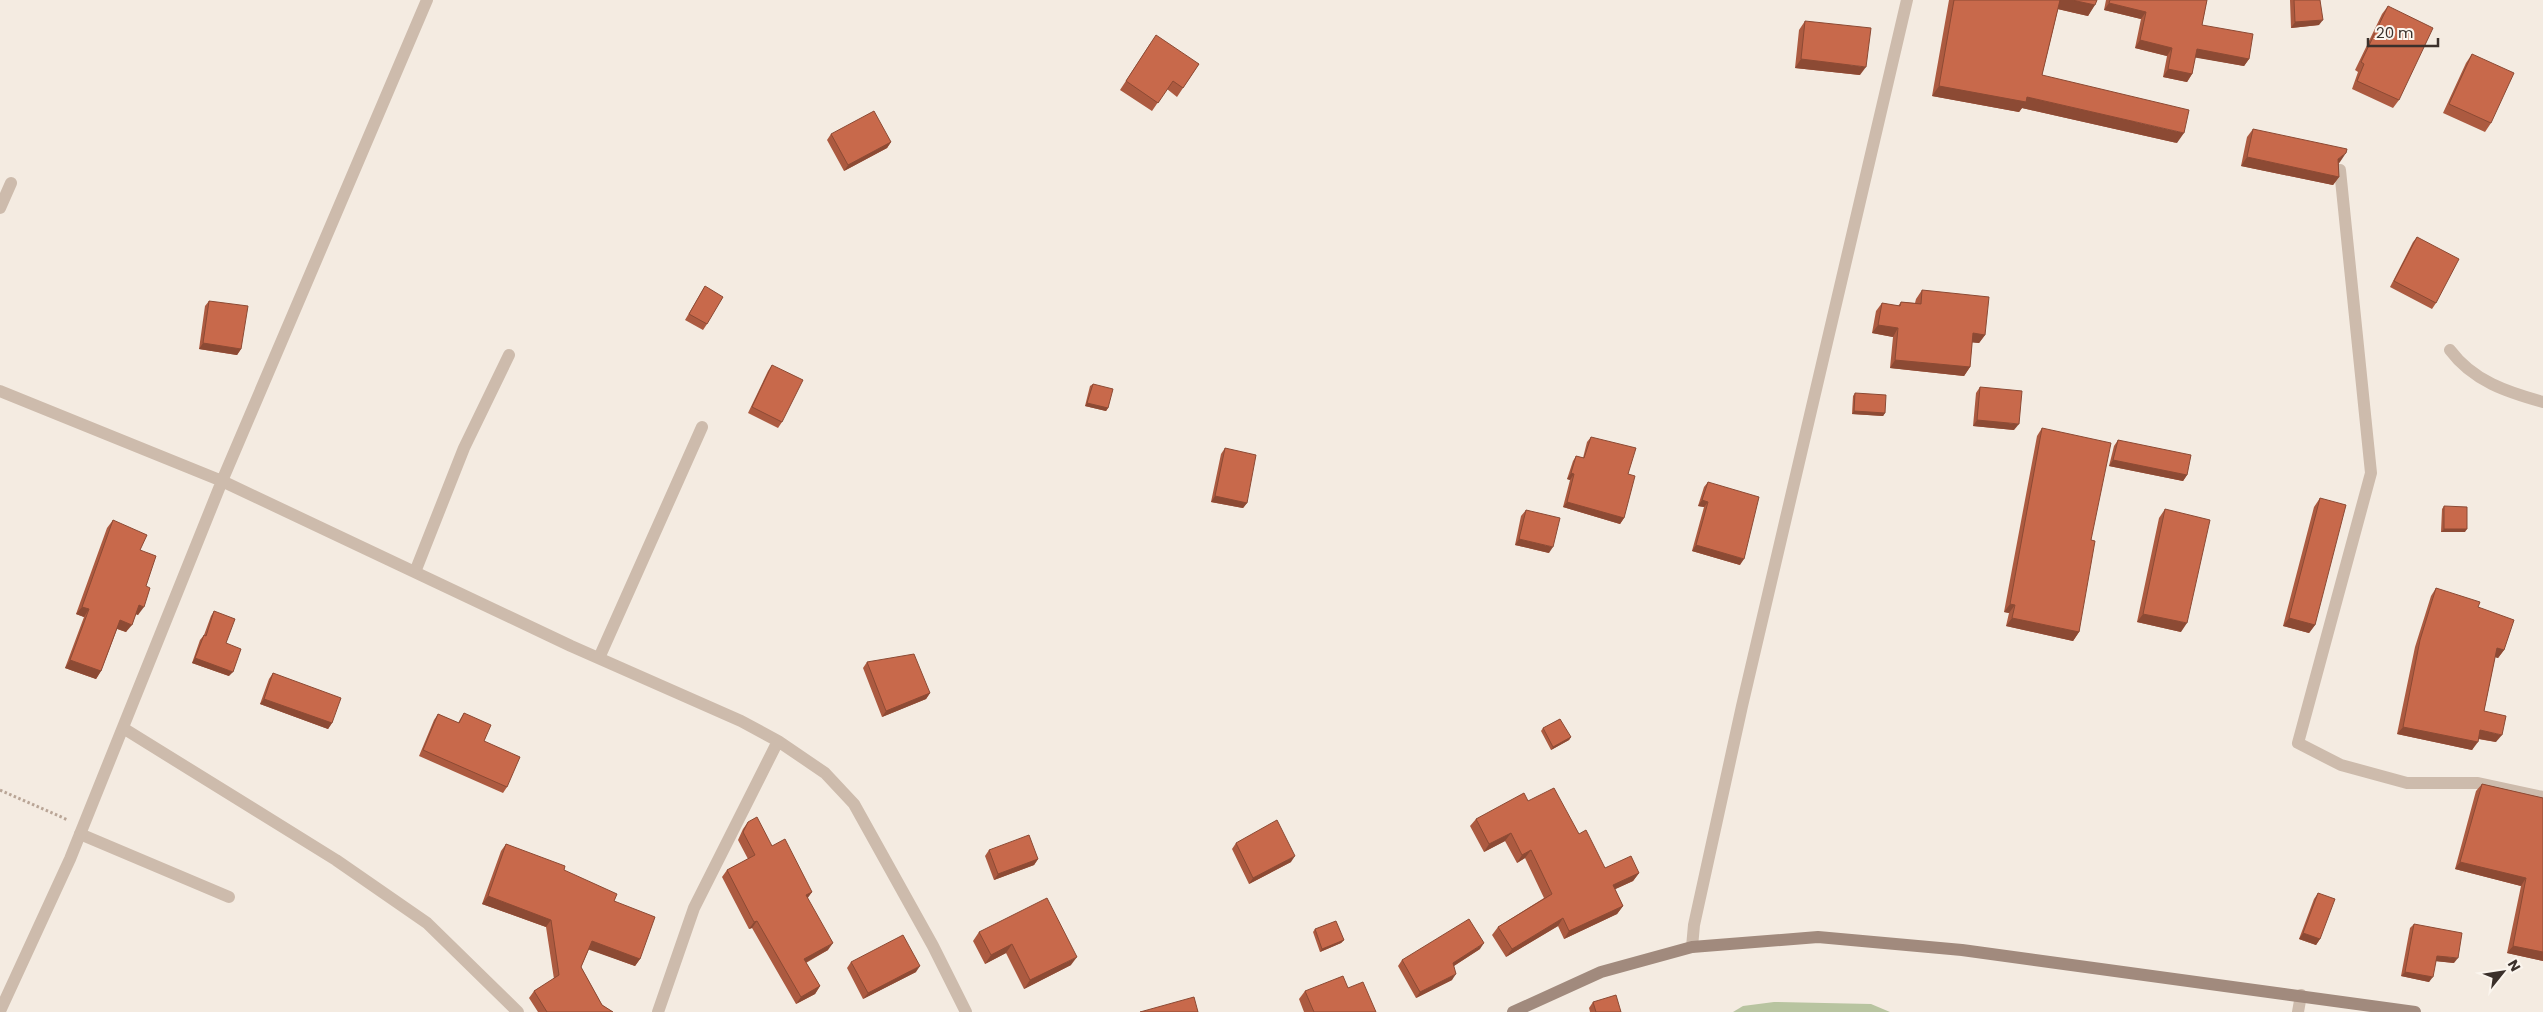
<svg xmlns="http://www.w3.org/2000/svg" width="2543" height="1012" font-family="Poppins,sans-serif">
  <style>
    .green { fill: #b8c4a0 }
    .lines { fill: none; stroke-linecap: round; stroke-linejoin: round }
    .path { stroke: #b9a596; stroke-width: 3; stroke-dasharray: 2.5 2.5; stroke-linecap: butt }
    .lane { stroke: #cdbbac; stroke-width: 12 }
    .street { stroke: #cdbbac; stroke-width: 12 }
    .secondary { stroke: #a18a7d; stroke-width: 12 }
    .wall { fill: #ac5a40 }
    .shaded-wall { fill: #8c4a34 }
    .building { fill: #c8694b; stroke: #8c4a34 }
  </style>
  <rect width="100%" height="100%" fill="#f4ebe1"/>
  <path class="green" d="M 1774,1002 L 1871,1004 L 1890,1012 L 1733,1012 L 1743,1006 Z"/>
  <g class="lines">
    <path class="path" d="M 0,790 L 68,820"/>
    <path class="lane" d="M 80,834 L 229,897"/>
    <path class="street" d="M 2340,170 L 2371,473 L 2298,743 L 2341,765 L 2407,783 L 2478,783 L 2543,797
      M 0,208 L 11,183
      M 2450,350 C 2473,381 2507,392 2543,402
      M 0,391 L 222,481 L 571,646 L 741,721 L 778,741 L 825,773 L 854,804 L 933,946 L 966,1012
      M 415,572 L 464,448 L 509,355
      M 599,658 L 702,427
      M 123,728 L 336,860 L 427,923 L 518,1012
      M 1692,947 L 1694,925 L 1742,706 L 1907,0
      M 0,1011 L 70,859 L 222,481 L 427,0
      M 658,1012 L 694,908 L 778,741
      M 2298,1012 L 2301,995"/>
    <path class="secondary" d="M 1513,1012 L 1601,972 L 1692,947 L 1818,937 L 1962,950 L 2415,1012"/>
  </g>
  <path class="wall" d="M 1949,0 L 2097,0 L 2088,16 L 2058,9 L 2042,75 L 2177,143 L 2022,108 L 2019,112 L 1932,96 Z
    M 2106,0 L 2207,0 L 2202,25 L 2249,59 L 2244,66 L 2195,57 L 2192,74 L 2187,82 L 2163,77 L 2167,56 L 2135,48 L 2141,19 L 2104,10 Z
    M 2290,0 L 2320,0 L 2319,25 L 2291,28 Z
    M 2388,6 L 2399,100 L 2393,108 L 2352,89 L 2358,72 L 2355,70 L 2382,14 Z
    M 1805,21 L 1860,75 L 1795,68 L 1799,30 Z
    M 1150,44 L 1199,64 L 1177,97 L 1167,89 L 1152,111 L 1120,90 Z
    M 2472,54 L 2491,123 L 2485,132 L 2443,113 L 2466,63 Z
    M 2253,129 L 2340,162 L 2339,163 L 2339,177 L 2333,185 L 2241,166 L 2247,137 Z
    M 831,134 L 891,142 L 887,148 L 844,171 L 827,140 Z
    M 2417,237 L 2436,303 L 2432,309 L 2390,287 L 2413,242 Z
    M 705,286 L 707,324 L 703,330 L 685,320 Z
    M 1922,290 L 1985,335 L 1979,343 L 1972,342 L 1970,367 L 1964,376 L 1890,368 L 1893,337 L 1872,333 L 1876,311 L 1882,303 L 1898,306 L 1901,302 L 1915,303 L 1916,299 Z
    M 209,301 L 241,349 L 237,355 L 199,349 L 205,306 Z
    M 772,365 L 782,422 L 778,428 L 748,413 L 768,371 Z
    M 1093,384 L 1108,408 L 1106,411 L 1085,406 L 1090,386 Z
    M 1980,387 L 2014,430 L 1973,426 L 1976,393 Z
    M 1855,393 L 1885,413 L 1883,416 L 1852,414 L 1853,396 Z
    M 2042,428 L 2091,540 L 2079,632 L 2073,641 L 2006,626 L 2009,613 L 2004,612 L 2037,436 Z
    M 1591,437 L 1628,474 L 1624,518 L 1620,524 L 1563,507 L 1570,480 L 1567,479 L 1573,461 L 1576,456 L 1583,458 L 1587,442 Z
    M 2118,440 L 2187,475 L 2183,481 L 2109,466 L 2114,446 Z
    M 1225,448 L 1247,503 L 1243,508 L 1211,502 L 1221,454 Z
    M 1708,482 L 1740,565 L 1692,551 L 1704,507 L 1698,506 L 1704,487 Z
    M 2320,498 L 2315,625 L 2309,633 L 2283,626 L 2314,507 Z
    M 2444,506 L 2465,532 L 2441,532 L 2442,509 Z
    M 2165,509 L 2181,632 L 2137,622 L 2159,518 Z
    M 1526,510 L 1549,553 L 1515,545 L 1521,516 Z
    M 113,520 L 140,550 L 146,586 L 138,615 L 136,614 L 126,632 L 117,629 L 101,671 L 96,679 L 65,668 L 84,617 L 76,614 L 107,528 Z
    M 2436,588 L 2478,607 L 2504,650 L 2498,658 L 2495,657 L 2484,711 L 2496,742 L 2478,739 L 2472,750 L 2397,734 L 2415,647 L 2431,596 Z
    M 214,611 L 226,643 L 229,676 L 192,663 L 200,640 L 204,635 L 211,616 Z
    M 867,662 L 930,693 L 926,699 L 882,717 L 863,668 Z
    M 273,673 L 332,723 L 328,729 L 260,704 L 269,679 Z
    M 464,713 L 484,741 L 507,787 L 503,793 L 419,756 L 434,720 L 438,714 L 458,723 Z
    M 1543,728 L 1571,737 L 1569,740 L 1551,750 L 1541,731 Z
    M 2482,784 L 2543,798 L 2543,961 L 2507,953 L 2521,886 L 2455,869 L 2476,791 Z
    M 1528,801 L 1579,834 L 1605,868 L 1639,873 L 1633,881 L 1615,889 L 1623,906 L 1617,914 L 1564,939 L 1558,926 L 1506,957 L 1492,935 L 1498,927 L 1544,898 L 1525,858 L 1517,863 L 1505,841 L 1484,852 L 1470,826 L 1476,819 Z
    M 748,822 L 772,846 L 812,892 L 807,898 L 828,950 L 806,963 L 820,986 L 815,994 L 796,1004 L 752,928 L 749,929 L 722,877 L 727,870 L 748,859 L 738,840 L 743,829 Z
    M 1236,843 L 1291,862 L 1249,884 L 1232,849 Z
    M 506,844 L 564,870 L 614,901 L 640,959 L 635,966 L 589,949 L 581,967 L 602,1005 L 613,1012 L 538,1012 L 529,998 L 534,991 L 554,979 L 546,927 L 482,904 L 501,851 Z
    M 989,850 L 1038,859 L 1034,865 L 994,880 L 985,856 Z
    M 2318,893 L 2320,939 L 2316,945 L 2299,939 L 2314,899 Z
    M 2414,924 L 2454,963 L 2436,961 L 2429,982 L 2401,976 L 2410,928 Z
    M 1315,929 L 1344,940 L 1341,943 L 1320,952 L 1313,932 Z
    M 979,932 L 1071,965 L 1024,989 L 1006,953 L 985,964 L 973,941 Z
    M 1480,949 L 1454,966 L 1452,980 L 1416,998 L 1398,966 L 1402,960 Z
    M 851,962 L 916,972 L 863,999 L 847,968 Z
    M 1348,988 L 1376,1012 L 1304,1012 L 1299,999 L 1305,991 Z
    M 1593,1002 L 1621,1012 L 1590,1012 L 1589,1008 Z"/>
  <path class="shaded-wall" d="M 2058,0 L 2072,0 L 2095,5 L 2088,16 L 2053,8 Z
    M 2109,3 L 2146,12 L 2141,19 L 2104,10 Z
    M 2323,20 L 2319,25 L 2291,28 L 2295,22 Z
    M 2140,40 L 2172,48 L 2167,56 L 2135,48 Z
    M 2197,49 L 2249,59 L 2244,66 L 2192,57 Z
    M 1801,59 L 1866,67 L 1860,75 L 1795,68 Z
    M 2168,69 L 2192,74 L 2187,82 L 2163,77 Z
    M 1939,86 L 2027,97 L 2184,133 L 2177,143 L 2022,108 L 2019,112 L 1932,96 Z
    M 891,142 L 887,148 L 844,171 L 848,165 Z
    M 2346,153 L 2340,162 L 2332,167 L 2338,159 Z
    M 2247,157 L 2339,177 L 2333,185 L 2241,166 Z
    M 1878,325 L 1898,328 L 1893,337 L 1872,333 Z
    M 1973,333 L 1985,335 L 1979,343 L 1967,342 Z
    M 203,343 L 241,349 L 237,355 L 199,349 Z
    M 1895,360 L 1970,367 L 1964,376 L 1890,368 Z
    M 1087,403 L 1108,408 L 1106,411 L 1085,406 Z
    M 1854,411 L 1885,413 L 1883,416 L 1852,414 Z
    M 1977,420 L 2019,424 L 2014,430 L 1973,426 Z
    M 2113,460 L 2187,475 L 2183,481 L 2109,466 Z
    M 1571,473 L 1574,474 L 1570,480 L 1567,479 Z
    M 1215,496 L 1247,503 L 1243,508 L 1211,502 Z
    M 1702,500 L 1708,502 L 1704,507 L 1698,506 Z
    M 1567,502 L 1624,518 L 1620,524 L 1563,507 Z
    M 2444,529 L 2467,529 L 2465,532 L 2441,532 Z
    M 1519,539 L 1553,547 L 1549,553 L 1515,545 Z
    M 1696,545 L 1744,559 L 1740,565 L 1692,551 Z
    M 2010,604 L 2015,605 L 2009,613 L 2004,612 Z
    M 139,605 L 144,607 L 138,615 L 133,613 Z
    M 82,607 L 89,609 L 84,617 L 76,614 Z
    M 2143,614 L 2187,623 L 2181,632 L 2137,622 Z
    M 2012,618 L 2079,632 L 2073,641 L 2006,626 Z
    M 2289,618 L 2315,625 L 2309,633 L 2283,626 Z
    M 120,620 L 132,625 L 126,632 L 115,628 Z
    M 2497,648 L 2504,650 L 2498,658 L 2492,656 Z
    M 195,658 L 233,672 L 229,676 L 192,663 Z
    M 70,660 L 101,671 L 96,679 L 65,668 Z
    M 930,693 L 926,699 L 882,717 L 886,711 Z
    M 264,699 L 332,723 L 328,729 L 260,704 Z
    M 2403,727 L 2478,742 L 2472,750 L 2397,734 Z
    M 2480,730 L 2502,735 L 2496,742 L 2475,738 Z
    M 1571,737 L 1569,740 L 1551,750 L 1553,747 Z
    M 1511,833 L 1505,841 L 1484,852 L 1489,844 Z
    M 1531,850 L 1525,858 L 1517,863 L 1522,855 Z
    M 1295,856 L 1291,862 L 1249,884 L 1253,878 Z
    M 1038,859 L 1034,865 L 994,880 L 998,874 Z
    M 2460,862 L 2526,878 L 2521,886 L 2455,869 Z
    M 1639,873 L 1633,881 L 1607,893 L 1613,885 Z
    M 812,892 L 807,899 L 806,895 Z
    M 488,896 L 551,920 L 546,927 L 482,904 Z
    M 1623,906 L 1617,914 L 1564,939 L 1569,931 Z
    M 1563,918 L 1558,926 L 1506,957 L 1512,949 Z
    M 757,921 L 752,928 L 749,929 L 754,922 Z
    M 2303,933 L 2320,939 L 2316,945 L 2299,939 Z
    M 1344,940 L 1341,943 L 1320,952 L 1322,949 Z
    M 592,941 L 640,959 L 635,966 L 587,949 Z
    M 833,943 L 828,950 L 799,966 L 804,959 Z
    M 1484,943 L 1480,949 L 1449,969 L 1453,963 Z
    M 1012,944 L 1006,953 L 985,964 L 991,955 Z
    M 2513,946 L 2543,952 L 2543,961 L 2507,953 Z
    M 2437,956 L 2458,958 L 2454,963 L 2434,961 Z
    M 1077,957 L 1071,965 L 1024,989 L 1030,980 Z
    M 920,966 L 916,972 L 863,999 L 868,993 Z
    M 2405,972 L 2433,977 L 2429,982 L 2401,976 Z
    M 1456,974 L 1452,980 L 1416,998 L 1420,992 Z
    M 820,986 L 815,994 L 796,1004 L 801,997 Z"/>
  <path class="building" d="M 1954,0 L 2060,0 L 2042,75 L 2189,110 L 2184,133 L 2027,97 L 2026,102 L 1939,86 Z
    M 2072,0 L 2097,0 L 2095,5 Z
    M 2110,0 L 2207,0 L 2202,25 L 2253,34 L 2249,59 L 2197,49 L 2192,74 L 2168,69 L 2172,48 L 2140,40 L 2146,12 L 2109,3 Z
    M 2294,0 L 2320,0 L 2323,20 L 2295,22 Z
    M 2388,6 L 2433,28 L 2399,100 L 2357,81 L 2364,64 L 2361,62 Z
    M 1805,21 L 1871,28 L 1866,67 L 1801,59 Z
    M 1156,35 L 1199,64 L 1183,88 L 1173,81 L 1158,103 L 1126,81 Z
    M 2472,54 L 2514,73 L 2491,123 L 2449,104 Z
    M 874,111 L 891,142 L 848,165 L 831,134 Z
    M 2253,129 L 2347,149 L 2346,153 L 2338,159 L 2339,177 L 2247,157 Z
    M 2417,237 L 2459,259 L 2436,303 L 2394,281 Z
    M 705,286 L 723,297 L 707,324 L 689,314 Z
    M 1922,290 L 1989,297 L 1985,335 L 1973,333 L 1970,367 L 1895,360 L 1898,328 L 1878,325 L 1882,303 L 1900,306 L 1901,302 L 1921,304 Z
    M 209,301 L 248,306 L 241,349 L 203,343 Z
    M 772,365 L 803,380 L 782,422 L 752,407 Z
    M 1093,384 L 1113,389 L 1108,408 L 1087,403 Z
    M 1980,387 L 2022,391 L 2019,424 L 1977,420 Z
    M 1855,393 L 1886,395 L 1885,413 L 1854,411 Z
    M 2042,428 L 2111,443 L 2091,540 L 2095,541 L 2079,632 L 2012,618 L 2015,605 L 2010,604 Z
    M 1591,437 L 1636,448 L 1628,474 L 1635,476 L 1624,518 L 1567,502 L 1574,474 L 1571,473 L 1576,456 L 1584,458 Z
    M 2118,440 L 2191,455 L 2187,475 L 2113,460 Z
    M 1225,448 L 1256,455 L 1247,503 L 1215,496 Z
    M 1708,482 L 1759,497 L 1744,559 L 1696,545 L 1708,502 L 1702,500 Z
    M 2320,498 L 2346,505 L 2315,625 L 2289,618 Z
    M 2444,506 L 2467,507 L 2467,529 L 2444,529 Z
    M 2165,509 L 2210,520 L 2187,623 L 2143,614 Z
    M 1526,510 L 1560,518 L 1553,547 L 1519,539 Z
    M 113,520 L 147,535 L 140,550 L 156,556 L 146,586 L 150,588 L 144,607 L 139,605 L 132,625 L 120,620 L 101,671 L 70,660 L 89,609 L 82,607 Z
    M 2436,588 L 2480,602 L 2478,607 L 2514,620 L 2504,650 L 2497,648 L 2484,711 L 2506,716 L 2502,735 L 2480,730 L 2478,742 L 2403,727 L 2420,640 Z
    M 214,611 L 235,619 L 226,643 L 241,649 L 233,672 L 195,658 L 204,635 L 206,636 Z
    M 914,654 L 930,693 L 886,711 L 867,662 Z
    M 273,673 L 341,698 L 332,723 L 264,699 Z
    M 464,713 L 491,725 L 484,741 L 520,757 L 507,787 L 423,750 L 438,714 L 459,723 Z
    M 1560,719 L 1571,737 L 1553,747 L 1543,728 Z
    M 2482,784 L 2543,798 L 2543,952 L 2513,946 L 2526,878 L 2460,862 Z
    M 1554,788 L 1579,834 L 1586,830 L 1605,868 L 1631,856 L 1639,873 L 1613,885 L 1623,906 L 1569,931 L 1563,918 L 1512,949 L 1498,927 L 1552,894 L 1531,850 L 1522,855 L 1511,833 L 1489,844 L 1476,819 L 1524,793 L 1528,801 Z
    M 757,817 L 772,846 L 785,839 L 812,892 L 806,895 L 833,943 L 804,959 L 820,986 L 801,997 L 757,921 L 754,922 L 727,870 L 755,855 L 743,832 L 748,822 Z
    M 1277,820 L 1295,856 L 1253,878 L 1236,843 Z
    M 1029,835 L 1038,859 L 998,874 L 989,850 Z
    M 506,844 L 565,866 L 564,870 L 617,894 L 614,901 L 655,917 L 640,959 L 592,941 L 581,967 L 602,1005 L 613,1012 L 547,1012 L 534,991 L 559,975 L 551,920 L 488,896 Z
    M 2318,893 L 2335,899 L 2320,939 L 2303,933 Z
    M 1047,898 L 1077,957 L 1030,980 L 1012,944 L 991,955 L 979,932 Z
    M 1469,919 L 1484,943 L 1453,963 L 1456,974 L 1420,992 L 1402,960 Z
    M 1336,921 L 1344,940 L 1322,949 L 1315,929 Z
    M 2414,924 L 2462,933 L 2458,958 L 2437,956 L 2433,977 L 2405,972 Z
    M 903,935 L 920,966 L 868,993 L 851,962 Z
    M 1343,976 L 1348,988 L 1363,982 L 1376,1012 L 1314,1012 L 1305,991 Z
    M 1616,995 L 1621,1012 L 1596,1012 L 1593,1002 Z
    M 1194,997 L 1198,1012 L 1140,1012 Z"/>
  <g transform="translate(2503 972) rotate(60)" stroke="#fbf5ee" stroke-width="4" paint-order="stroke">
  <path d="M0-4L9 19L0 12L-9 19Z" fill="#3b302b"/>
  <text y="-8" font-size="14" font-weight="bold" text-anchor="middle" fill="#3b302b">N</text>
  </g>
  <path d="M2368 38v8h70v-8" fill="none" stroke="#3b302b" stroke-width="2.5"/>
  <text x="2376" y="38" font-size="15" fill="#3b302b" stroke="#fbf5ee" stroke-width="4" paint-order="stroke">20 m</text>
</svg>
